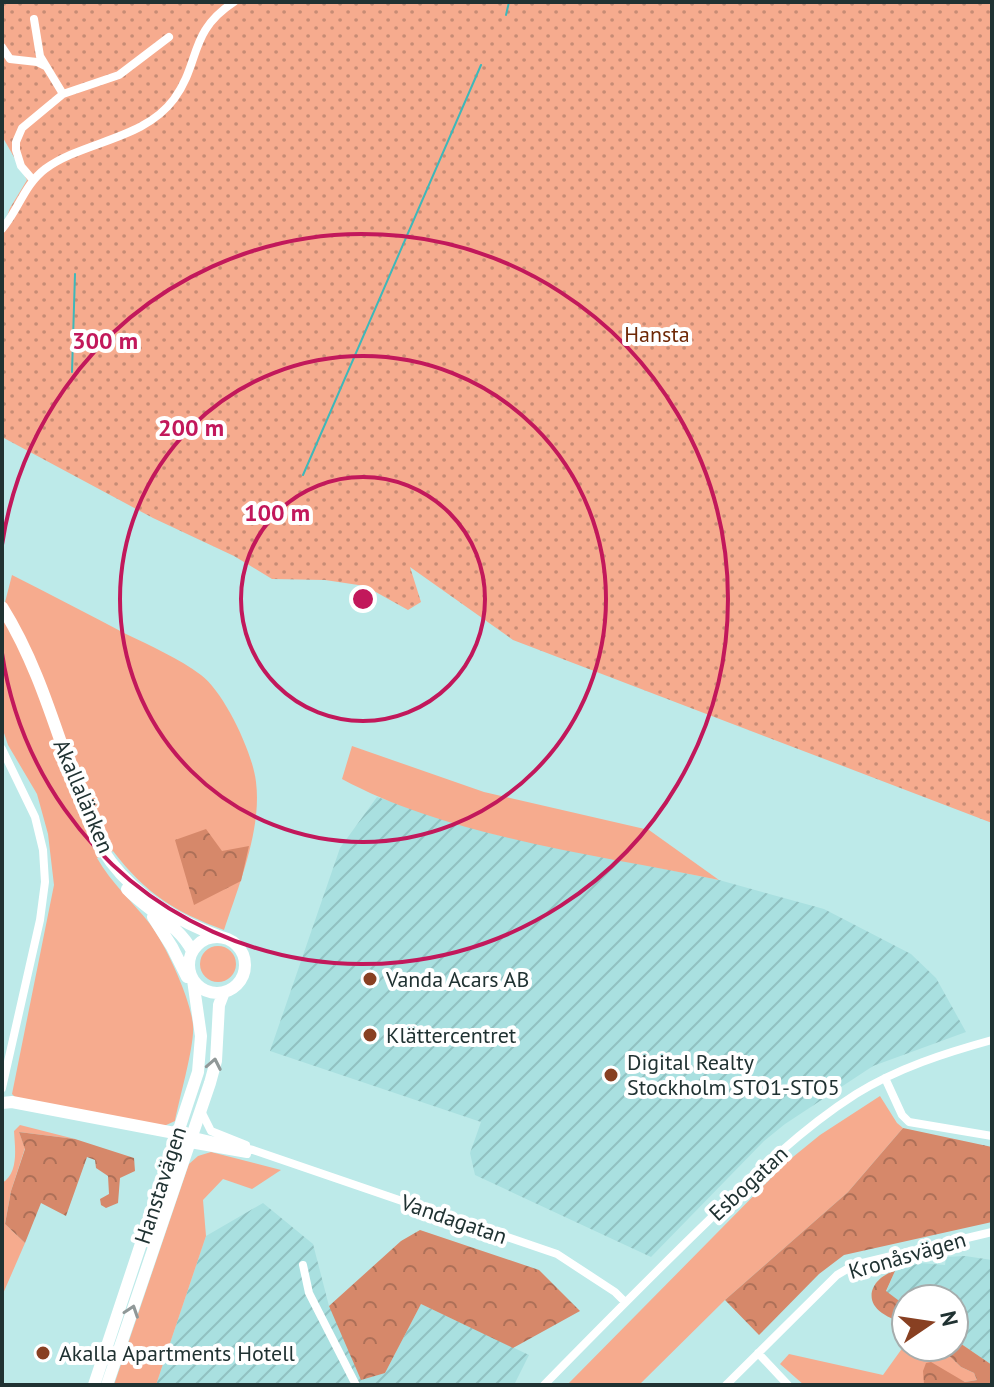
<svg xmlns="http://www.w3.org/2000/svg" width="994" height="1387" font-family="'PT Sans',sans-serif">
  <style>
    .industrial { fill: url(#industrial-furrows) }
    .green { fill: #f6ab8e }
    .forest { fill: url(#forest-crowns) }
    .park { fill: url(#park-dots) }
    .lines { fill: none; stroke-linecap: round; stroke-linejoin: round }
    .stream { stroke: #3eb8b9; stroke-width: 2 }
    .street { stroke: #fff; stroke-width: 8 }
    .secondary { stroke: #fff; stroke-width: 12 }
    .oneway { stroke: #909898 }
    .ring { fill: none; stroke: #c2185b; stroke-width: 4 }
    .poi-dot { fill: #884022; stroke: #fff; stroke-width: 3 }
    .labels { text-anchor: middle; dominant-baseline: central; stroke-width: 8; stroke-linejoin: round; paint-order: stroke }
    .park-label { font-size: 22px; fill: #6e2806; stroke: #fff }
    .street-label { font-size: 22px; fill: #203232; stroke: #fff }
    .poi-label { font-size: 22px; fill: #203232; stroke: #fff; text-anchor: start }
    .centre { fill: #c2185b; stroke: #fff; stroke-width: 4 }
    .ring-label { font-size: 24px; text-anchor: middle; font-weight: bold; fill: #c2185b; stroke: #fff; stroke-width: 8; stroke-linejoin: round; paint-order: stroke }
  </style>
  <defs>
    <pattern id="industrial-furrows" width="10" height="10" patternUnits="userSpaceOnUse" patternTransform="scale(2)"><rect width="10" height="10" fill="#a9e0e0"/><path d="M-1 1l2-2M0 10L10 0M9 11l2-2" fill="none" stroke="#91c1c1"/></pattern>
    <pattern id="forest-crowns" width="20" height="18" patternUnits="userSpaceOnUse" patternTransform="scale(2)"><rect width="20" height="18" fill="#d6886a"/><path d="M2 6a3 3 0 1 1 6 0M12 15a3 3 0 1 1 6 0" fill="none" stroke="#ad7058"/></pattern>
    <pattern id="park-dots" width="8" height="8" patternUnits="userSpaceOnUse" patternTransform="scale(2)"><rect width="8" height="8" fill="#f6ab8e"/><path d="M2 2h.1M6 6h.1" fill="none" stroke="#c78c75" stroke-width="1.8" stroke-linecap="round"/></pattern>
  </defs>
  <rect width="100%" height="100%" fill="#bdeae9"/>
  <path class="industrial" d="M 377,797 L 493,834 L 719,880 L 824,909 L 911,954 L 936,978 L 966,1032 L 873,1066 L 785,1124 L 764,1141 L 651,1257 L 475,1175 L 470,1153 L 481,1122 L 270,1051 L 340,848 Z
    M 263,1203 L 313,1244 L 329,1306 L 385,1373 L 421,1304 L 529,1355 L 514,1385 L 156,1385 L 206,1236 Z
    M 965,1256 L 992,1260 L 992,1365 L 954,1339 L 954,1299 L 906,1299 L 906,1306 L 886,1292 L 895,1271 L 920,1263 L 945,1265 L 946,1257 Z"/>
  <path class="green" d="M 12,575 C 50,594 88,614 126,634 C 151,646 178,658 201,675 C 224,692 253,753 256,782 C 262,829 239,885 224,930 C 175,912 145,893 113,851 L 97,858 C 111,883 133,902 150,924 C 166,945 191,1000 193,1025 C 195,1045 179,1099 175,1121 L 164,1126 L 18,1100 L 12,1094 L 54,885 L 48,834 L 37,794 L 8,745 L 2,727 L 2,614 Z
    M 352,746 L 484,792 L 649,830 L 719,880 C 599,855 449,837 342,779 Z
    M200 964a18 18 0 1 1 36 0a18 18 0 1 1-36 0Z
    M 880,1096 L 897,1123 L 903,1128 L 848,1192 L 725,1300 L 639,1385 L 567,1385 L 788,1161 L 820,1135 Z
    M 20,1125 L 75,1139 L 19,1132 L 25,1148 L 11,1191 L 5,1224 L 25,1243 L 2,1296 L 2,1183 C 19,1173 15,1148 14,1131 Z
    M 211,1152 L 281,1170 L 252,1189 L 223,1179 L 203,1200 L 206,1236 L 156,1385 L 114,1385 L 189,1164 L 198,1156 Z
    M 906,1343 L 906,1347 L 940,1347 L 961,1367 L 974,1373 L 977,1380 L 965,1382 L 957,1378 L 924,1383 L 927,1385 L 804,1385 L 780,1364 L 789,1354 L 883,1375 Z"/>
  <path class="forest" d="M 206,829 L 222,851 L 249,846 L 241,881 L 194,905 L 175,840 Z
    M 903,1128 L 992,1147 L 992,1222 L 844,1255 L 819,1274 L 759,1335 L 725,1300 L 848,1192 Z
    M 19,1132 L 75,1139 L 134,1158 L 135,1171 L 120,1178 L 118,1203 L 106,1208 L 101,1205 L 100,1199 L 109,1194 L 108,1176 L 96,1168 L 95,1160 L 87,1157 L 66,1216 L 41,1203 L 25,1243 L 5,1224 L 11,1191 L 25,1149 Z
    M 420,1230 L 539,1270 L 580,1311 L 513,1348 L 421,1304 L 385,1373 L 361,1380 L 329,1306 L 401,1241 Z
    M 895,1271 L 886,1291 L 906,1306 L 906,1324 C 898,1321 889,1318 882,1313 C 861,1298 875,1276 895,1271 Z
    M 954,1339 L 992,1365 L 992,1385 L 924,1384 L 923,1371 L 926,1363 L 931,1362 L 965,1382 L 977,1380 L 974,1373 L 961,1367 L 940,1347 L 954,1347 Z"/>
  <path class="park" d="M 2,2 L 992,2 L 992,823 L 513,640 L 410,567 L 421,602 L 408,610 L 365,586 L 325,580 L 272,579 L 234,556 L 153,518 L 2,437 L 2,230 L 10,208 L 27,180 L 2,136 Z"/>
  <g class="lines">
    <path class="stream" d="M 506,15 L 509,2
      M 72,372 L 75,274
      M 303,475 L 481,65"/>
    <path class="street" d="M 34,19 L 40,56 L 63,94
      M 2,47 L 10,59 L 37,62 L 45,66
      M 33,180 L 21,166 L 16,150 L 16,142 L 22,128 L 63,94 L 119,75 L 169,37
      M 2,229 C 18,211 24,185 45,169 C 83,141 144,140 174,99 C 201,62 188,32 234,2
      M 2,749 L 35,817 L 43,850 L 45,882 L 40,920 L 2,1088
      M 885,1078 L 902,1115 L 909,1122 L 992,1136
      M 201,1111 L 211,1131 L 246,1145
      M 193,1136 L 253,1150 L 557,1254 L 615,1292 L 625,1302
      M 190,1144 L 247,1154
      M 303,1265 L 309,1293 L 356,1385
      M 758,1353 L 788,1385
      M 544,1385 C 598,1330 652,1275 708,1221 C 754,1175 801,1129 856,1094 C 898,1068 945,1053 992,1040
      M 726,1385 L 837,1275 L 854,1265 L 992,1232"/>
    <path class="secondary" d="M 2,607 C 36,661 54,724 75,783 C 85,810 94,839 111,862 C 137,897 181,923 221,937
      M 127,889 C 147,910 179,925 192,951
      M 153,917 L 172,947 L 187,977
      M189 965a28 28 0 1 1 56 0a28 28 0 1 1-56 0Z
      M 2,1103 L 12,1102 L 185,1135
      M 94,1385 L 198,1072 L 201,1036 L 193,980
      M 107,1385 L 210,1083 L 216,1061 L 219,1005 L 224,992"/>
  </g>
  <defs><path id="oneway-chevron" d="M-2-3.5L2.5 0L-2 3.5" fill="none" stroke-width="1.6" stroke-linecap="round" stroke-linejoin="round" transform="scale(2)"/></defs>
  <g class="oneway">
    <use href="#oneway-chevron" transform="translate(214 1064) rotate(-79)"/>
    <use href="#oneway-chevron" transform="translate(132 1311) rotate(-71)"/>
  </g>
  <g class="ring">
    <circle cx="363" cy="599" r="122"/>
    <circle cx="363" cy="599" r="243"/>
    <path d="M2 545A365 365 0 1 1 2 653"/>
  </g>
  <g class="poi-dot">
    <circle cx="370" cy="979" r="8"/>
    <circle cx="370" cy="1035" r="8"/>
    <circle cx="611" cy="1075" r="8"/>
    <circle cx="43" cy="1353" r="8"/>
  </g>
  <g class="labels">
    <g class="park-label">
      <text x="657" y="334">Hansta</text>
    </g>
    <g class="street-label">
      <text transform="translate(84 796) rotate(67)">Akallalänken</text>
      <text transform="translate(748 1183) rotate(-43)">Esbogatan</text>
      <text transform="translate(160 1185) rotate(-72)">Hanstavägen</text>
      <text transform="translate(454 1219) rotate(19)">Vandagatan</text>
      <text transform="translate(907 1255) rotate(-16)">Kronåsvägen</text>
    </g>
    <g class="poi-label">
      <text x="386" y="979">Vanda Acars AB</text>
      <text x="386" y="1035">Klättercentret</text>
      <text x="627" y="1062">Digital Realty<tspan x="627" dy="25">Stockholm STO1-STO5</tspan></text>
      <text x="59" y="1353">Akalla Apartments Hotell</text>
    </g>
  </g>
  <circle cx="363" cy="599" r="12" class="centre"/>
  <g class="ring-label">
    <text x="105" y="349">300 m</text>
    <text x="191" y="436">200 m</text>
    <text x="277" y="521">100 m</text>
  </g>
  <rect width="994" height="1387" fill="none" stroke="#203232" stroke-width="8"/>
  <g transform="translate(930 1323) rotate(77)"><circle r="38" fill="#ffffff" stroke="#a6adad" stroke-width="2"/>
  <path d="M0-6L14 30L0 20L-14 30Z" fill="#884022"/>
  <text y="-12" font-size="22" font-weight="bold" text-anchor="middle" fill="#203232">N</text>
  </g>
</svg>
